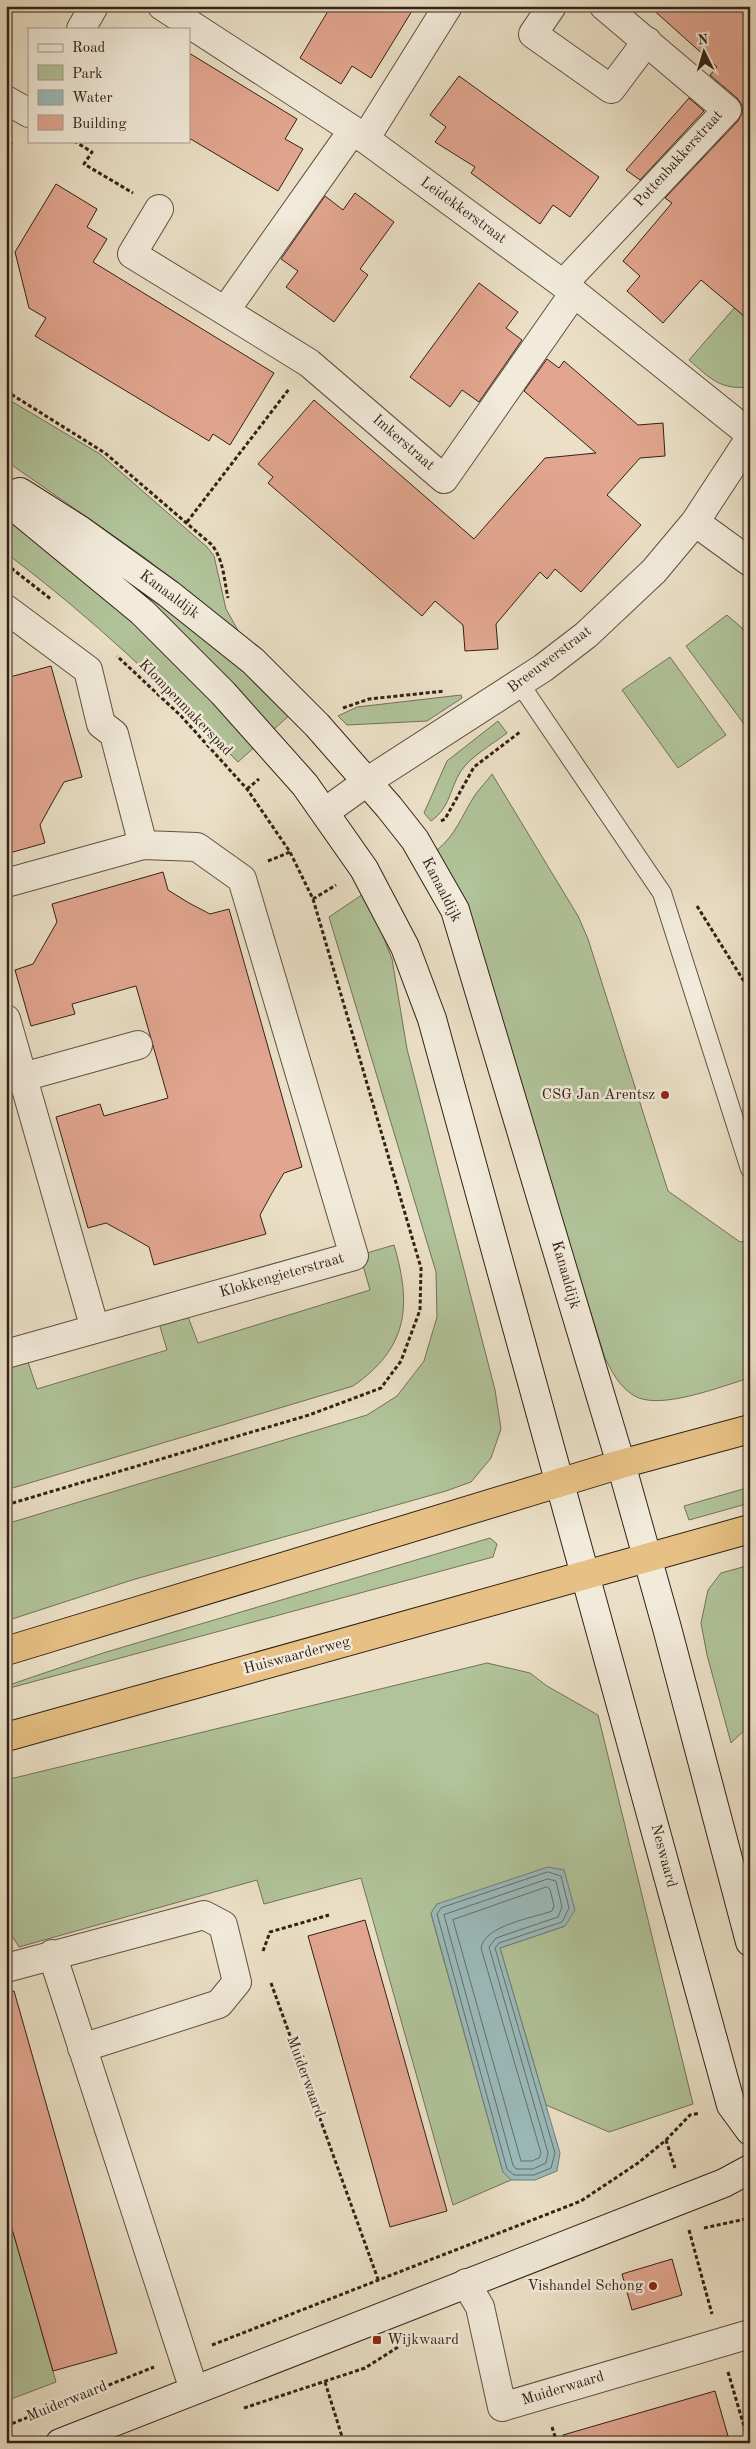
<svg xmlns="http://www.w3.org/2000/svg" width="756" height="2449" font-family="'Old Standard TT',serif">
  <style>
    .green { fill: #b1c39a; stroke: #727258 }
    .water { fill: #9abbbc; stroke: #717d7a }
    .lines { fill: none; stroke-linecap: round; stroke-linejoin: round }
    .shore { stroke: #666e69; stroke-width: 1 }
    .building { fill: #e2a690; stroke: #332116 }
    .lane-casing { stroke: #615142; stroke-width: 20 }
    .street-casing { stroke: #615142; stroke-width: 30 }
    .secondary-casing { stroke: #332116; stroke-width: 30 }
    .highway-casing { stroke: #332116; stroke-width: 30 }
    .path { stroke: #332116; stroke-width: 3; stroke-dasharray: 4 2.5; stroke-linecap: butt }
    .lane { stroke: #f2ebdb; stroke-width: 18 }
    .street { stroke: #f2ebdb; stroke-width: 28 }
    .secondary { stroke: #f2ebdb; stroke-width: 28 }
    .highway { stroke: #e6c084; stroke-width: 28 }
    .poi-dot { fill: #8f2418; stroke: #f2ebdb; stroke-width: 2 }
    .labels { text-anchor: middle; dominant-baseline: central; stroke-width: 5; stroke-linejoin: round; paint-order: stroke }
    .street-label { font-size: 15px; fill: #332116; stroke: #f2ebdb }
    .poi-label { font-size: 15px; fill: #332116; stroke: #f2ebdb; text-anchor: end }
  </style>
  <rect width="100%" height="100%" fill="#ebe0c7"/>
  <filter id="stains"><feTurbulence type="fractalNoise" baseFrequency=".004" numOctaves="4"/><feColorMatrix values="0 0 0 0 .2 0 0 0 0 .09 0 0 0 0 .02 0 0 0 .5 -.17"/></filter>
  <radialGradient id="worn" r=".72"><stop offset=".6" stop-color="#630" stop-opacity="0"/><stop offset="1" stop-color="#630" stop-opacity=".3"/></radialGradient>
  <path class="green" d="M 750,290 L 750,387 C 720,390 711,379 689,360 Z
    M 6,398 L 100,454 L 207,547 L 214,556 L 226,609 L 240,634 L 144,557 L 6,461 Z
    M 6,513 L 76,566 L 258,744 L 238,762 C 165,687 90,616 6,553 Z
    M 124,571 L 171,604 L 292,713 L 273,730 L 119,577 Z
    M 727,615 L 750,635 L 750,732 L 686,646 Z
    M 670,657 L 726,735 L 678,768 L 622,690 Z
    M 461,695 L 462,698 L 427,721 L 347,725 L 338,716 L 357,707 Z
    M 498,721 L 507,733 C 493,744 471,756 461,771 C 450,788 450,808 431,821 L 424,813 L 447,761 Z
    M 492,774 L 578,916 L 588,939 L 668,1191 L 740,1242 L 750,1240 L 750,1378 C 721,1386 658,1412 633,1395 C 619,1386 612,1372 605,1358 L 473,935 L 437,850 C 456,835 462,815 475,795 C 480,788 487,781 492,774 Z
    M 366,892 L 392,959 L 407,1049 L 495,1390 L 501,1429 L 491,1458 L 471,1482 L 446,1491 L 132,1580 L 6,1621 L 6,1524 L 367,1415 L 397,1396 L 424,1361 L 437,1317 L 436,1272 L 329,917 Z
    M 394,1245 C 412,1306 408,1348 353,1386 L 6,1490 L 6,1369 L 28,1362 L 37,1389 L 167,1350 L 159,1323 L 187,1314 L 198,1343 L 370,1290 L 360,1255 Z
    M 750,1487 L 750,1503 L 689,1520 L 684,1506 Z
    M 490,1538 L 497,1544 L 493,1557 L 6,1689 L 6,1686 L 103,1653 Z
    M 750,1565 L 750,1725 L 731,1743 L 707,1655 L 701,1623 L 708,1590 L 721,1573 Z
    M 487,1663 L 530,1673 L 547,1686 L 598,1715 L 693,2104 L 609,2132 L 546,2105 L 500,1948 L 565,1926 L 437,1904 L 431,1914 L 503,2172 L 511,2180 L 453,2205 L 361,1878 L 264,1904 L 257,1880 L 19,1947 L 6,1926 L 6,1780 Z
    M 6,2207 L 56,2382 L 6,2401 Z"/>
  <path class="water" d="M 548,1867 L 564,1870 L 575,1910 L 565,1926 L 500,1948 L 560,2153 L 557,2171 L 535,2180 L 511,2180 L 503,2172 L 431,1913 L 437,1904 Z"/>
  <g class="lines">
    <path class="shore" d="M 548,1872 L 561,1876 L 569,1908 L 562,1922 L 499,1943 L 495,1948 L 555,2153 L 551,2168 L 534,2175 L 514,2175 L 507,2169 L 437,1914 L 441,1908 Z
      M 548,1879 L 556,1881 L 562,1907 L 558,1917 L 496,1938 L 489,1947 L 548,2153 L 546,2163 L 533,2169 L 516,2169 L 513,2165 L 444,1915 Z
      M 547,1887 L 550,1889 L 554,1906 L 552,1911 C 533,1918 485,1925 481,1948 L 541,2153 L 539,2158 L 532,2161 L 521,2161 L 453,1920 Z"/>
  </g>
  <path class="building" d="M 331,6 L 415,6 L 371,78 L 352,66 L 341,84 L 300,58 Z
    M 649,6 L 750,6 L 750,321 L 701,280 L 663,323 L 627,291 L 640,276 L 623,261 L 672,203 L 665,198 L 738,121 L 742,113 L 742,105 L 737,98 L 710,75 L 717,67 Z
    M 189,53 L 297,119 L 285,139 L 303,149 L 278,191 L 189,138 Z
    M 459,76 L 599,177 L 570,217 L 553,205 L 540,224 L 471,173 L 475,167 L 435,142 L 446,127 L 430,115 Z
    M 689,98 L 704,111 L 640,180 L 626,170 Z
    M 56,184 L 97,209 L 87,227 L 107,239 L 93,262 L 274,373 L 230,445 L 213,434 L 209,441 L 35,336 L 46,318 L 29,308 L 15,252 Z
    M 355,193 L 394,222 L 360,269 L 368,275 L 334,322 L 286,287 L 298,271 L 281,259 L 325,196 L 343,210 Z
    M 479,283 L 518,312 L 506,328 L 522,340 L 479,402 L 462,390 L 450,407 L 410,377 Z
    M 547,359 L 559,368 L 564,361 L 638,425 L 663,423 L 665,456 L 640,458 L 607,495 L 641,525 L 581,592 L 555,569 L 547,579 L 540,572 L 496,624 L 498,649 L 465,651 L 463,625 L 435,601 L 422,616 L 268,483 L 273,477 L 258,464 L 314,400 L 474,539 L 545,458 L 596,453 L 524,391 Z
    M 51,666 L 82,777 L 64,782 L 52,803 L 40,825 L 45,843 L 6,854 L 6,678 Z
    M 163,872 L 168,890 L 189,903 L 210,914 L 229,909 L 302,1167 L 284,1173 L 272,1193 L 260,1215 L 266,1234 L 154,1265 L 149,1247 L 128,1235 L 106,1223 L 88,1228 L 56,1117 L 100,1104 L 104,1116 L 168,1098 L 136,986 L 72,1004 L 75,1014 L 31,1026 L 15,970 L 33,964 L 57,922 L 52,904 Z
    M 365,1920 L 447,2211 L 390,2227 L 308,1936 Z
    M 14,1991 L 117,2353 L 53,2371 L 6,2208 L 6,1992 Z
    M 672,2259 L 682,2295 L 632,2310 L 622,2274 Z
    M 715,2391 L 730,2443 L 564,2443 L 563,2435 Z"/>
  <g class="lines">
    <g class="lane-casing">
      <path id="lane" d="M 520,684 L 662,893 L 750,1169"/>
    </g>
    <g class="street-casing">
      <path id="street" d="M 162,6 L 353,130 L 563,284 L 750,434
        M 552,6 L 533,34 L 611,89 L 647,41
        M 81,29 L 94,6
        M 6,100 L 29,113
        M 353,130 L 225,311 L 309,363 L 444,479 L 574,293
        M 365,139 L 448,6
        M 159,209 L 132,254 L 225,311
        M 563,284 L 727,110 L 604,6
        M 695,522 L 750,562
        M 6,609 L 88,670 L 101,724 L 114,734 L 143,845 L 6,883
        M 325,812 L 368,781 L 543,668 L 586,635 L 654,571 L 695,522 L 750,438
        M 6,1019 L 95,1329 L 354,1256 L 242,879 L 197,847 L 143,845
        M 23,1077 L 138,1045
        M 6,1354 L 95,1329
        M 52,1954 L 194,2390
        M 6,1968 L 204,1915 L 223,1925 L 237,1982 L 219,2004 L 82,2048
        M 466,2283 L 480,2307 L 502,2407 L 750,2334"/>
    </g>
    <g class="secondary-casing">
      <path id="secondary" d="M 20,492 L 80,530 L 169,594 L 253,661 L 317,725 L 389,807 L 415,840 L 455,910 L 621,1464 L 667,1628 L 750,1942
        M 6,500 L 142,612 L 223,693 L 305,785 L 364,869 L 405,947 L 432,1019 L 731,2105 L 750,2131
        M 60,2443 L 724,2183 L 750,2169"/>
    </g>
    <g class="highway-casing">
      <path id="highway" d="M 6,1651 L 621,1464 L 750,1429
        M 6,1737 L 750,1529"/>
    </g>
    <path class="path" d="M 74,141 L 92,152 L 84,164 L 133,193
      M 6,151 L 13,141
      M 6,391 L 105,453 L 212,545 C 224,561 224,580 228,598
      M 187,522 L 289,389
      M 6,564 L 52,600
      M 343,708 L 369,699 L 445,691
      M 247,789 L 259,779
      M 441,821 L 445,819 L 474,767 L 520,732
      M 268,861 L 290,852
      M 313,899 L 336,885
      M 697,906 L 750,991
      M 6,1505 L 309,1415 L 381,1388 L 401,1361 L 420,1310 L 421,1268 L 313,899 L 290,852 L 247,789 L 181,716 L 117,656
      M 263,1951 L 270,1932 L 329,1915
      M 271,1983 L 379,2282
      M 666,2140 L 675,2168
      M 704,2228 L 750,2218
      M 689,2230 L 712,2314
      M 212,2345 L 581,2201 L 638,2163 L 666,2140 L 690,2115 L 700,2113
      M 728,2372 L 749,2443
      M 325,2382 L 344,2443
      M 244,2408 L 365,2368 L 398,2347
      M 6,2426 L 154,2367
      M 552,2427 L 557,2443"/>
    <use href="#lane" class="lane"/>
    <use href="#street" class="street"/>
    <use href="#secondary" class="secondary"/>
    <use href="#highway" class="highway"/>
  </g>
  <g class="poi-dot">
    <circle cx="665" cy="1095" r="5"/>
    <circle cx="653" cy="2286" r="5"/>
    <rect x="372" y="2335" width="10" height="10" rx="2.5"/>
  </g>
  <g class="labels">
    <g class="street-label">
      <text transform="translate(679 159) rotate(-48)">Pottenbakkerstraat</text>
      <text transform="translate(463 211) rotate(36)">Leidekkerstraat</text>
      <text transform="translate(403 443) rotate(41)">Imkerstraat</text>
      <text transform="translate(169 595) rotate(37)">Kanaaldijk</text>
      <text transform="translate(550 660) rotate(-37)">Breeuwerstraat</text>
      <text transform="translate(185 708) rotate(46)">Klompenmakerspad</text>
      <text transform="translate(441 890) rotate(63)">Kanaaldijk</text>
      <text transform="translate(565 1275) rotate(74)">Kanaaldijk</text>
      <text transform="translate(282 1276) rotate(-16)">Klokkengieterstraat</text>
      <text transform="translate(297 1656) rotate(-15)">Huiswaarderweg</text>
      <text transform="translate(663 1856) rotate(75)">Neswaard</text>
      <text transform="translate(305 2077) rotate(70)">Muiderwaard</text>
      <text transform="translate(563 2389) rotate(-17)">Muiderwaard</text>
      <text transform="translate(67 2402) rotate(-22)">Muiderwaard</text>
    </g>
    <g class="poi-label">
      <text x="655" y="1095">CSG Jan Arentsz</text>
      <text x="643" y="2286">Vishandel Schong</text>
      <text x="387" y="2340" text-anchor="start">Wijkwaard</text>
    </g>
  </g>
  <rect width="756" height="2449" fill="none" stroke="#ebe0c7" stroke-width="25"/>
  <rect x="8" y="8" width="741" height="2434" fill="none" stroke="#332116" stroke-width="2.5"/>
  <rect x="12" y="12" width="731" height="2424" fill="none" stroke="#332116"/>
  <rect x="28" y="28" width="162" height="115" fill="#f2ebdb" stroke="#a69a8c"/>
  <rect x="38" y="44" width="25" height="8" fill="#f2ebdb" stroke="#a69a8c"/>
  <text x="72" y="52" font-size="15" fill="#332116">Road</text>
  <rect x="38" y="65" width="25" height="15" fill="#b1c39a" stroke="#a69a8c"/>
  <text x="72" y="78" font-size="15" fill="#332116">Park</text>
  <rect x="38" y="90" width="25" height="15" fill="#9abbbc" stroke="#a69a8c"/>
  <text x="72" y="102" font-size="15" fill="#332116">Water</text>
  <rect x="38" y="115" width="25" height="15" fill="#e2a690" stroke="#a69a8c"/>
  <text x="72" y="128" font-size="15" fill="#332116">Building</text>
  <g transform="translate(704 52) rotate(355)" stroke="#f2ebdb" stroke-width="4" paint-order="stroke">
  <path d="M0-4L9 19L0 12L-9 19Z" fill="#332116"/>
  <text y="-8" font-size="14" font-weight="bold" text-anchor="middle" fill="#332116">N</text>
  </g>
  <rect width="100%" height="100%" filter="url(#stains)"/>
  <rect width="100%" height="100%" fill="url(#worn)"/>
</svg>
